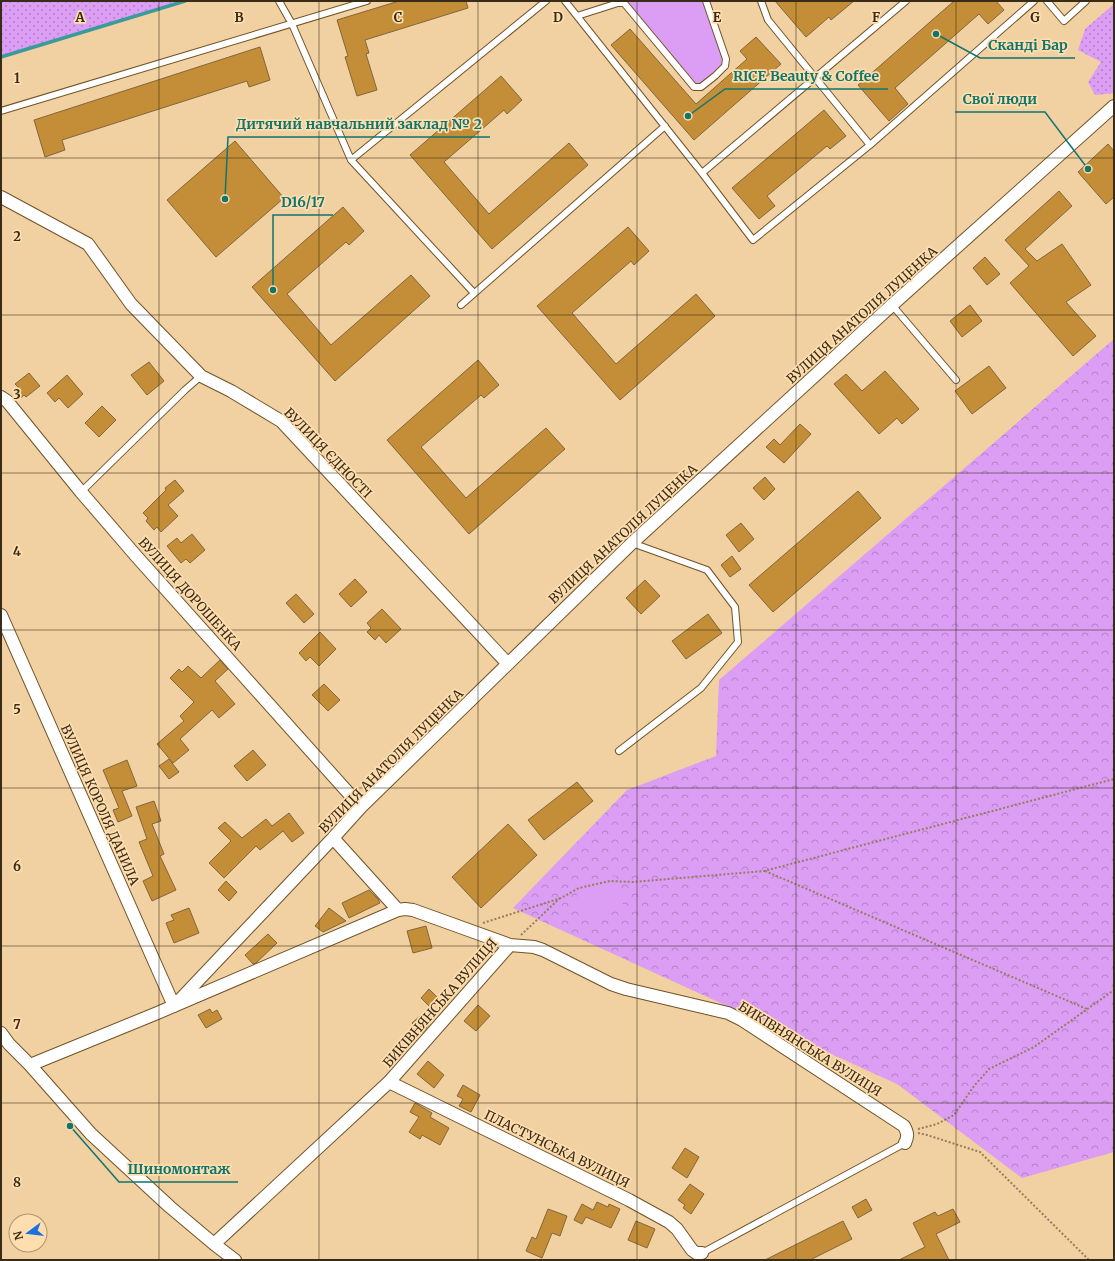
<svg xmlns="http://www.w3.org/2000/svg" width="1115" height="1261" font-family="Merriweather,serif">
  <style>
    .grass { fill: url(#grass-dots) }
    .forest { fill: url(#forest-crowns) }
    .park { fill: #dc9df4 }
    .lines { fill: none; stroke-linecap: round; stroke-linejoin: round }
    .stream { stroke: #389b9c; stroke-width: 3.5 }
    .building { fill: #c38e37; stroke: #83663a }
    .service-casing { stroke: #705327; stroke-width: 8 }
    .minor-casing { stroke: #705327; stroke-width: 14 }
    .path { stroke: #957e5d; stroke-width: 2; stroke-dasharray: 2 2; stroke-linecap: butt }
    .service { stroke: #fff; stroke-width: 6 }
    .minor { stroke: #fff; stroke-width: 12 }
    .grid { fill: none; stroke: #382b18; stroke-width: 1; stroke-opacity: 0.55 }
    .labels { text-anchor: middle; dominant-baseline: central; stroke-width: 3.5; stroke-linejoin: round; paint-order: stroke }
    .street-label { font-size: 13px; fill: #382b18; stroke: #feddae }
    .grid-label { font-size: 13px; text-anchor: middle; font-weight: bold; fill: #382b18; stroke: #feddae; stroke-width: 3.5; stroke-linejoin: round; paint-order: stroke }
    .leader { fill: none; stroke: #0f766e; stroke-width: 1.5 }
    .callout-dot { fill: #0f766e; stroke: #feddae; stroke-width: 1.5 }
    .callout-label { font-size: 14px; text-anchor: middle; font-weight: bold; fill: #0f766e; stroke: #feddae; stroke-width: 3.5; stroke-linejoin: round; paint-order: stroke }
  </style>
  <defs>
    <pattern id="grass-dots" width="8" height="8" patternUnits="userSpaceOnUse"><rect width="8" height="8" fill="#dc9df4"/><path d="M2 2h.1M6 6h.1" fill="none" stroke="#b380c5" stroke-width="1.8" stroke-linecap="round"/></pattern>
    <pattern id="forest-crowns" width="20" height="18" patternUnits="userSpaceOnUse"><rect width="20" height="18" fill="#dc9df4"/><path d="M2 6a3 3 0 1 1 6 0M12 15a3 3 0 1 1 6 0" fill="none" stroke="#b380c5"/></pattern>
  </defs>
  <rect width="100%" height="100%" fill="#f1d0a1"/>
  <path class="grass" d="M 1,1 L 185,1 L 1,57 Z
    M 1114,4 L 1114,93 L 1095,95 L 1088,82 L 1101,62 L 1078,50 L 1085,29 Z"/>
  <path class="forest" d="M 1114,339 L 1114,1152 L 1022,1178 L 897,1084 L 513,908 L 627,790 L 716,756 L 719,680 Z"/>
  <path class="park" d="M 627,1 L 705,1 L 722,54 L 723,59 L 721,65 L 700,84 L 694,85 Z
    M 616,876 L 624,908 L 583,919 L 575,886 Z"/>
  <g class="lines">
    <path class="stream" d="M 1,57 L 185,1"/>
  </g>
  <path class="building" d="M 399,1 L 466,1 L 468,8 L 365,40 L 369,53 L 366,54 L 377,90 L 357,96 L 345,57 L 348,56 L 337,20 Z
    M 775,1 L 854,1 L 831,20 L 829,17 L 806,37 Z
    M 954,1 L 996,1 L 1004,10 L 988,24 L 979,14 L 895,88 L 908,104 L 889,121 L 858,85 Z
    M 630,29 L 696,104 L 747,59 L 740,51 L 756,37 L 781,64 L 694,140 L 611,45 Z
    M 260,47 L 270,80 L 249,87 L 247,81 L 62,140 L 65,150 L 45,157 L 34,120 Z
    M 501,76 L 522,100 L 507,114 L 504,110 L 444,162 L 489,214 L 569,143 L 588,165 L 492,249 L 410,155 Z
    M 824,110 L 846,136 L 830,149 L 827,146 L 767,196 L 775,206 L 759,219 L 732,188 Z
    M 235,141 L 284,198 L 216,257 L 167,200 Z
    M 1108,144 L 1114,151 L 1114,197 L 1106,204 L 1078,172 Z
    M 1059,191 L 1072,206 L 1025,249 L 1037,261 L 1062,244 L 1091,285 L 1066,302 L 1096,336 L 1073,356 L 1010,283 L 1029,266 L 1005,240 Z
    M 343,207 L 364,231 L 349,245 L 346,242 L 287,294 L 331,345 L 411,275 L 430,296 L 335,381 L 252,287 Z
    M 628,227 L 649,251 L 634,265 L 631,261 L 572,313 L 616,364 L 696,294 L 715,316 L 620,400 L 537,306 Z
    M 985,257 L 1000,274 L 987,285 L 973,268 Z
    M 970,305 L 982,321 L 962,337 L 950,321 Z
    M 478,360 L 499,385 L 484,398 L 481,395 L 421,447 L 466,498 L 546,428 L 565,449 L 469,534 L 387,440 Z
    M 149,362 L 164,381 L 147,395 L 131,375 Z
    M 989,366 L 1006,388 L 972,414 L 955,391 Z
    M 885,371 L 919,409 L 902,424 L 897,418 L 879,434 L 834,384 L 846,374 L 862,391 Z
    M 29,373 L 40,386 L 26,397 L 24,395 L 21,398 L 15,391 L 19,388 L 15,384 Z
    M 67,375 L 83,394 L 68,408 L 59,398 L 55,402 L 47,393 Z
    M 102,406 L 116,420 L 99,437 L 85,423 Z
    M 800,424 L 811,434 L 784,463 L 766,447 L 774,439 L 780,445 Z
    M 765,477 L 775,489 L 764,500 L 753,488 Z
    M 175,480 L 184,491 L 168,505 L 178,516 L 161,532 L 157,527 L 154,530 L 146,521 L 148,518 L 143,513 L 166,490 L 165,488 Z
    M 858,491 L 881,518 L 773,612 L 749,585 Z
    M 741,523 L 754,539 L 739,552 L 726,535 Z
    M 192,534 L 205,550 L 190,563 L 186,559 L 181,563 L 167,546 L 177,538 L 181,543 Z
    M 732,556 L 741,569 L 730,577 L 721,565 Z
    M 355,579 L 367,592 L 351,607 L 339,594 Z
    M 645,580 L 660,596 L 641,614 L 626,598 Z
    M 296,594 L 314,614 L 304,623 L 286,603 Z
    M 382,609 L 401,629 L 386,643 L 379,635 L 375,640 L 367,632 L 371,628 L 367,623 Z
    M 708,614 L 722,633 L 686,659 L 672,641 Z
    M 320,632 L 336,649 L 319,666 L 310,657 L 306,661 L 299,653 Z
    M 220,660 L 228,669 L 215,681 L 235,704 L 219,718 L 212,710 L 180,739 L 189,750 L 173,763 L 157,744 L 184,721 L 180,716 L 194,702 L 170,678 L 179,669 L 182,672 L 188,666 L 201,678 Z
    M 324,684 L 340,700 L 328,711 L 312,695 Z
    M 253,750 L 266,765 L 247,781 L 234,766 Z
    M 169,759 L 179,772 L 169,779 L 159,766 Z
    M 127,760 L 137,786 L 122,791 L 132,816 L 118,822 L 113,810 L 119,808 L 103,770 Z
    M 577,782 L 593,801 L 544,840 L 528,820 Z
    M 154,801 L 161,821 L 152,824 L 164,854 L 160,856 L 176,890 L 152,901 L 143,881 L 153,876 L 139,842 L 147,839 L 136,807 Z
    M 289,813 L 304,833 L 292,842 L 283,831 L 260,850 L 256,846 L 224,878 L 209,863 L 231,841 L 218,828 L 225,822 L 242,838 L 266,819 L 272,826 Z
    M 508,824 L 537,855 L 481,908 L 452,877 Z
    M 226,881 L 237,892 L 229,901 L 218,890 Z
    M 369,890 L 378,899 L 380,903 L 349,918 L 342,903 Z
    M 189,908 L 199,933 L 174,943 L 166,923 L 174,920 L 171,915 Z
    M 329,908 L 346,921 L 323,932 L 315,926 Z
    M 426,926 L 432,948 L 413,953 L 407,931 Z
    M 268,934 L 277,943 L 256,963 L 253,964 L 245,955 Z
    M 429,989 L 439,999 L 431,1008 L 421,998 Z
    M 478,1005 L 490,1016 L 476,1031 L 464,1021 Z
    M 210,1009 L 212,1013 L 217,1010 L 222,1019 L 206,1028 L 198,1015 Z
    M 420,1016 L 429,1025 L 422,1033 L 412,1023 Z
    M 428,1061 L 444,1075 L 434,1088 L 417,1074 Z
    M 463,1085 L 480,1095 L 471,1112 L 459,1106 L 463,1099 L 457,1096 Z
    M 415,1103 L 432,1113 L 430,1117 L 449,1128 L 440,1145 L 422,1135 L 420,1139 L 409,1132 L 419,1117 L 410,1112 Z
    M 685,1148 L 699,1157 L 687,1178 L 672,1168 Z
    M 690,1184 L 704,1194 L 691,1214 L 683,1208 L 685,1205 L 678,1200 Z
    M 866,1199 L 872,1210 L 858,1218 L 852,1207 Z
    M 597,1202 L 608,1207 L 609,1204 L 620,1209 L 611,1228 L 586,1217 L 582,1224 L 574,1220 L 582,1204 L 593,1210 Z
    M 548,1209 L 567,1216 L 560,1236 L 552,1233 L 542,1258 L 526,1251 L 532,1237 L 536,1239 Z
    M 953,1209 L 960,1222 L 936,1234 L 949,1260 L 899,1260 L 925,1247 L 913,1223 L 935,1212 L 938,1216 Z
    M 636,1221 L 655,1229 L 647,1248 L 628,1240 Z
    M 843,1221 L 852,1239 L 810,1260 L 765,1260 Z"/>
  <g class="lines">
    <g class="service-casing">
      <path id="service" d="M 279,1 L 292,24 L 351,160 L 474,293
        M 565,1 L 702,173 L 753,240 L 870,145 L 1034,1
        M 761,1 L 768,20 L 870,145
        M 1047,1 L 1064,21 L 1086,1
        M 577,16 L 618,3 L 624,3 L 694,87 L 701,87 L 715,76 L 725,66 L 726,59 L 706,1
        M 1,111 L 367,1
        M 351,160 L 546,1
        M 702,173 L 906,1
        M 461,305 L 665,126
        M 892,305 L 956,380
        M 81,492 L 185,390 L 201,376
        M 619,751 L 701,688 L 738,642 L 735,607 L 707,570 L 632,543
        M 702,1253 L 905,1143"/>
    </g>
    <g class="minor-casing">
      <path id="minor" d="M 1,197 L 88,244 L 131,304 L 201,376 L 231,391 L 281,421 L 508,664
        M 1,397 L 7,401 L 81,492 L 137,557 L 361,807
        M 1,615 L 174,1006
        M 333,838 L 398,910
        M 174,1006 L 333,838 L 361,807 L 632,543 L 892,305 L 1114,106
        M 1,1033 L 9,1044 L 30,1065 L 91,1134 L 170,1207 L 214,1244 L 235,1260
        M 30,1065 L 155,1014 L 398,910 L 405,909 L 413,910 L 510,945 L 534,947 L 543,950 L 611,984 L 626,989 L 728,1013 L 742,1020 L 904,1126 C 908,1133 908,1137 905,1143
        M 389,1082 L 629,1200 L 669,1222 L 677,1229 L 692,1250 L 696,1253 L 702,1253
        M 214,1244 L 389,1082 L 510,945"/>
    </g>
    <path class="path" d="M 765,871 L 1087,1009
      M 483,923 L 561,898 L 579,888 L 610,881 L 633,882 L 764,871 L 1114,779
      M 521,935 L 560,898
      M 918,1129 L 937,1124 L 954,1115 L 974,1086 L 989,1069 L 1034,1047 L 1114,990
      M 918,1133 L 927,1135 L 980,1152 L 1089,1260"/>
    <use href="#service" class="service"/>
    <use href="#minor" class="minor"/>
  </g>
  <path class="grid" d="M 159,1 L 159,1260M 319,1 L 319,1260M 478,1 L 478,1260M 637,1 L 637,1260M 796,1 L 796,1260M 956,1 L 956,1260M 1,158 L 1114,158M 1,315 L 1114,315M 1,473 L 1114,473M 1,630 L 1114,630M 1,788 L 1114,788M 1,946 L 1114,946M 1,1103 L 1114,1103"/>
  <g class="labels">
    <g class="street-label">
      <text transform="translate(862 315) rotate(-42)">ВУЛИЦЯ АНАТОЛІЯ ЛУЦЕНКА</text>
      <text transform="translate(328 453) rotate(46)">ВУЛИЦЯ ЄДНОСТІ</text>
      <text transform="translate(623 534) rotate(-43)">ВУЛИЦЯ АНАТОЛІЯ ЛУЦЕНКА</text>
      <text transform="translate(190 594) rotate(48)">ВУЛИЦЯ ДОРОШЕНКА</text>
      <text transform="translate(391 761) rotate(-45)">ВУЛИЦЯ АНАТОЛІЯ ЛУЦЕНКА</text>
      <text transform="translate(100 805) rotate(66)">ВУЛИЦЯ КОРОЛЯ ДАНИЛА</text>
      <text transform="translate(440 1003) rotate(-49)">БИКІВНЯНСЬКА ВУЛИЦЯ</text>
      <text transform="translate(810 1049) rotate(32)">БИКІВНЯНСЬКА ВУЛИЦЯ</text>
      <text transform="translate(557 1149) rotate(26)">ПЛАСТУНСЬКА ВУЛИЦЯ</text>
    </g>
  </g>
  <g class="grid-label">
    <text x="80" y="22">A</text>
    <text x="239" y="22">B</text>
    <text x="398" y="22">C</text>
    <text x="558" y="22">D</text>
    <text x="717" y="22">E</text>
    <text x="876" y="22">F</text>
    <text x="1035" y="22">G</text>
    <text x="17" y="83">1</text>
    <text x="17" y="241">2</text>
    <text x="17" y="399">3</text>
    <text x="17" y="556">4</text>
    <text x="17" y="714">5</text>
    <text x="17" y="871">6</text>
    <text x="17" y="1029">7</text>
    <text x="17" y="1187">8</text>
  </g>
  <path class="leader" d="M936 34L980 58H1075M688 116L725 89H888M1088 169L1045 112H955M225 199L228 137H490M273 290L273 215H333M70 1126L119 1182H238"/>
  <g class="callout-dot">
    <circle cx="936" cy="34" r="4"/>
    <circle cx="688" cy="116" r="4"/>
    <circle cx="1088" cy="169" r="4"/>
    <circle cx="225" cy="199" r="4"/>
    <circle cx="273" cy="290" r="4"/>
    <circle cx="70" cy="1126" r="4"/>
  </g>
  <g class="callout-label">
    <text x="1028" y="50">Сканді Бар</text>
    <text x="806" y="81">RICE Beauty &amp; Coffee</text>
    <text x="1000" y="104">Свої люди</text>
    <text x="359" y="129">Дитячий навчальний заклад № 2</text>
    <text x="303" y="207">D16/17</text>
    <text x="179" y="1174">Шиномонтаж</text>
  </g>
  <rect width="1115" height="1261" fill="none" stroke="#382b18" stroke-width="4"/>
  <g transform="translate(28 1233) rotate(255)"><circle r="19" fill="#feddae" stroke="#af9672"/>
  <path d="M0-3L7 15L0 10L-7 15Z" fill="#1a73dd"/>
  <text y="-6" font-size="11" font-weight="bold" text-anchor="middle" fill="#382b18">N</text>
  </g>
</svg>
